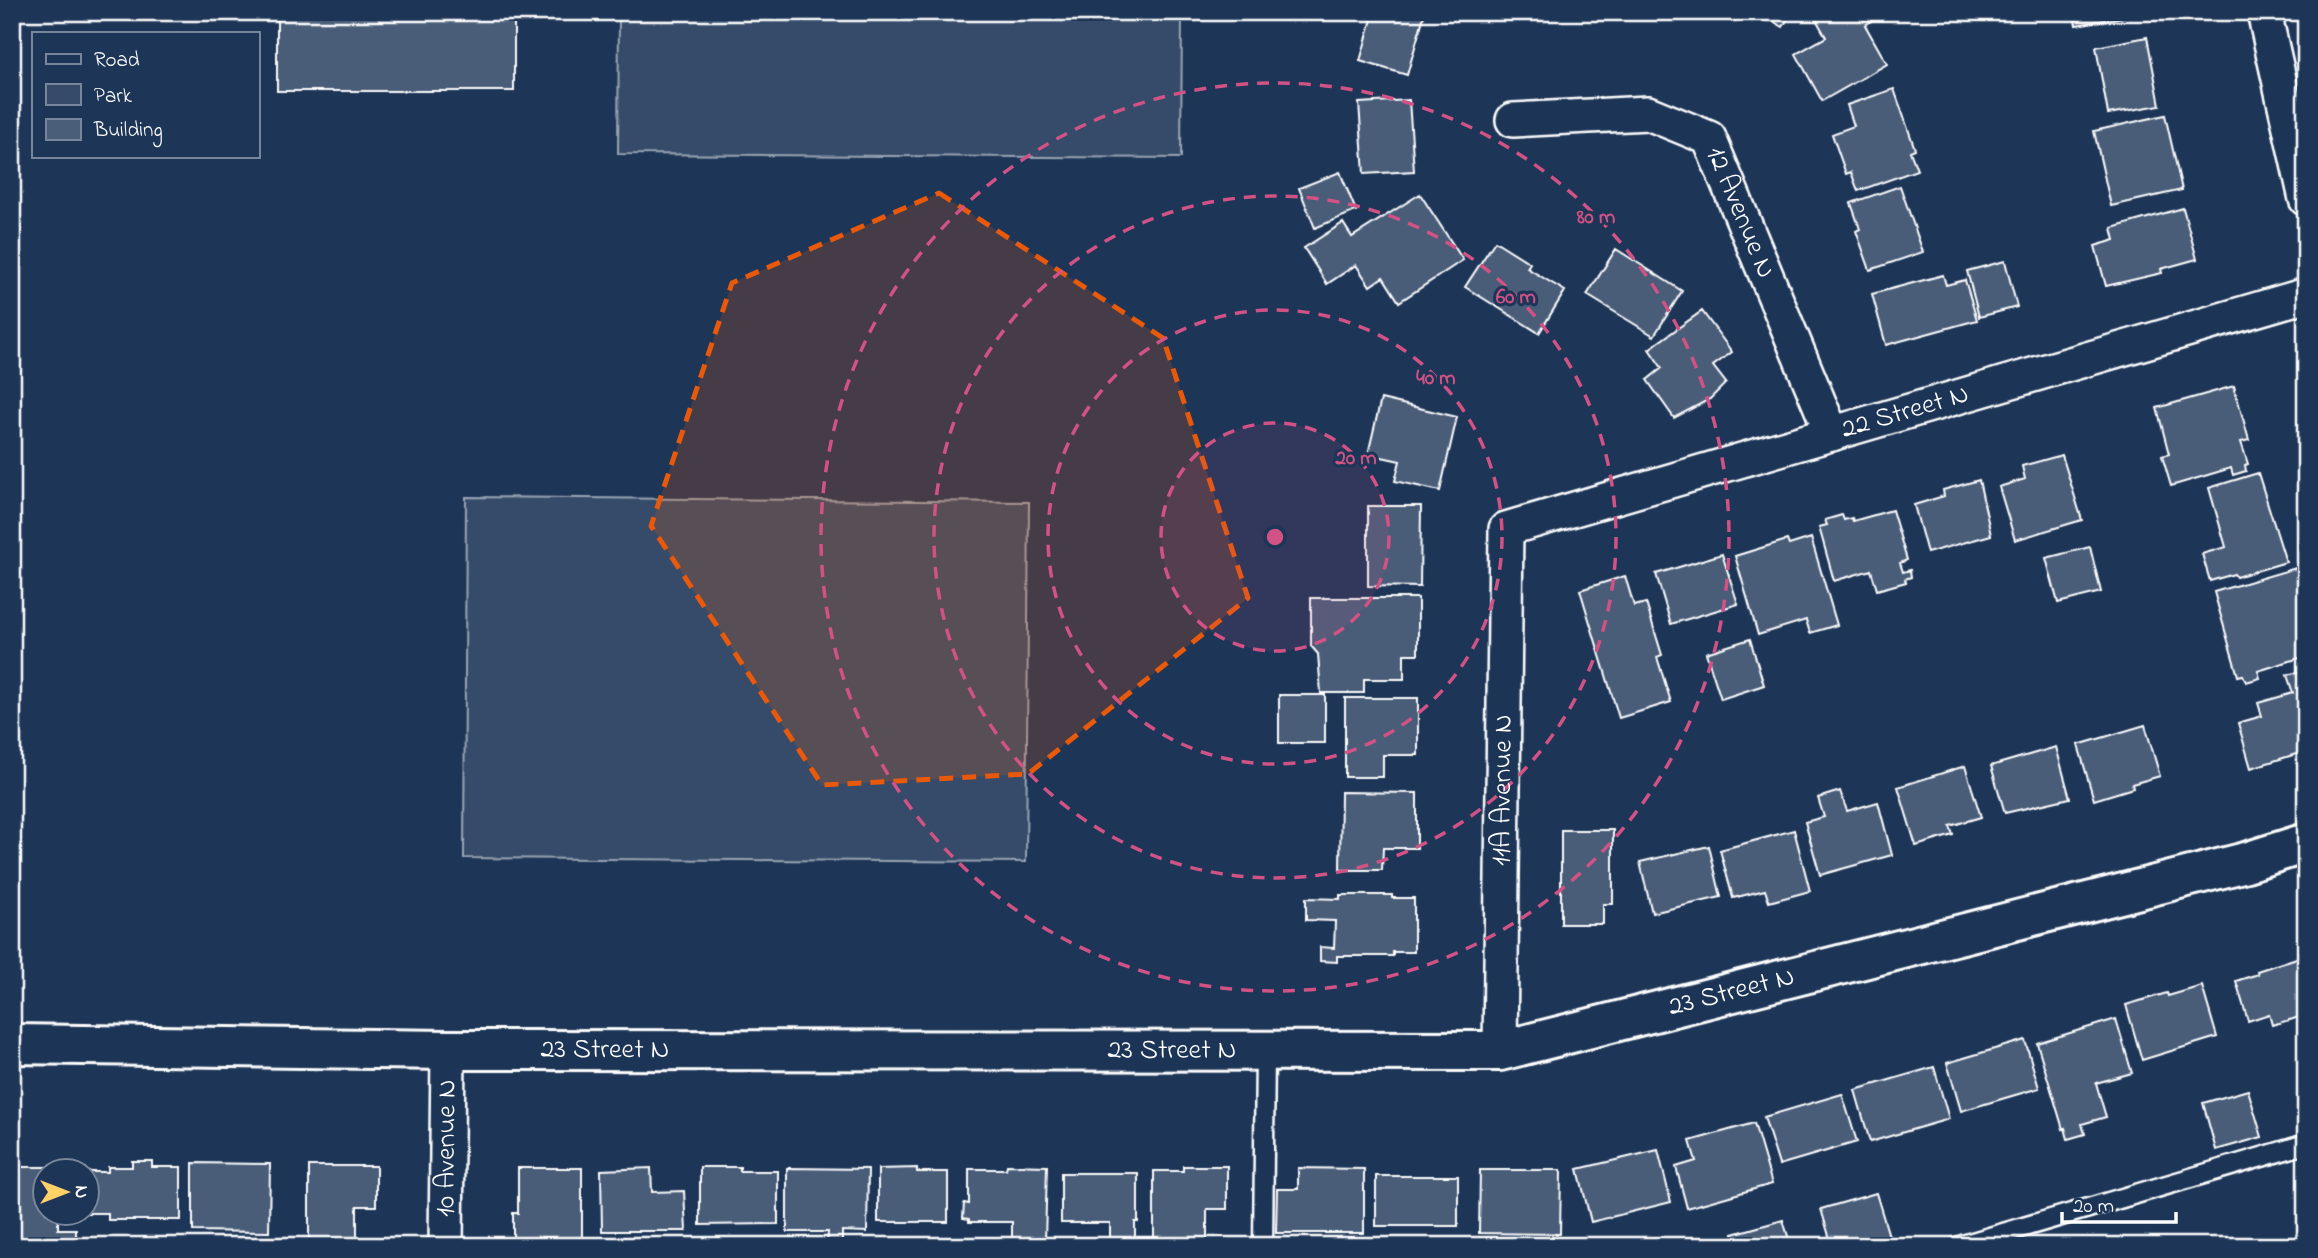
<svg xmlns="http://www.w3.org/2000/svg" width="2318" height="1258" font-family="'Indie Flower',sans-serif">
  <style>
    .green { fill: #364b69; stroke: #9aa5b4; stroke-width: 2 }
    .building { fill: #4a5d79; stroke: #fff; stroke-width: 2 }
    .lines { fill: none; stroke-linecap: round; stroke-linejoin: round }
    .service-casing { stroke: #fff; stroke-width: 23 }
    .minor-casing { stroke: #fff; stroke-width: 38 }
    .tertiary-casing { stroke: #fff; stroke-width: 44 }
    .service { stroke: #1d3557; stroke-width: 18 }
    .minor { stroke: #1d3557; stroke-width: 33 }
    .tertiary { stroke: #1d3557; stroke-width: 38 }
    .marked { fill: #e8590c; fill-opacity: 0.2; stroke: #e8590c; stroke-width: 5; stroke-dasharray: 14 9; stroke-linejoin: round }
    .ring { fill: none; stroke: #d15284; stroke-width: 3.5; stroke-dasharray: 12 9 }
    .labels { text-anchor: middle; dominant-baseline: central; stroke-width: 6; stroke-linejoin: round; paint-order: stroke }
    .street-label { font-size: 28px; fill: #fff; stroke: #1d3557 }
    .centre { fill: #d15284; stroke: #1d3557; stroke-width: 3.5 }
    .ring-label { font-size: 21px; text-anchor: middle; font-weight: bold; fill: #d15284; stroke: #1d3557; stroke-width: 6; stroke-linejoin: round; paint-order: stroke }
  </style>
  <rect width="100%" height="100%" fill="#1d3557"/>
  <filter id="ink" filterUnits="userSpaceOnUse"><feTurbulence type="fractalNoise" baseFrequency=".0143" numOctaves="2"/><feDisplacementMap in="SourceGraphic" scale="14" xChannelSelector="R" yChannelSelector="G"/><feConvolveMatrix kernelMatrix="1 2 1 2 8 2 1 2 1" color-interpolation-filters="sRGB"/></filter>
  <g filter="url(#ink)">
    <path class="green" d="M 619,12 L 1182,12 L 1181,158 L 618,154 Z
      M 466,497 L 1029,502 L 1026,862 L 464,858 Z"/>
    <path class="building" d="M 281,12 L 508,12 L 508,15 L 514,15 L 514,91 L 277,91 L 277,15 L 281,15 Z
      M 1374,12 L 1425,12 L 1407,75 L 1360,61 Z
      M 1757,12 L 1792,12 L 1783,27 Z
      M 1817,12 L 1866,12 L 1871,21 L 1865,25 L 1887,64 L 1822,101 L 1796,54 L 1826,37 L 1813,14 Z
      M 2074,12 L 2143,12 L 2143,14 L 2076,25 Z
      M 2147,37 L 2160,105 L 2108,114 L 2096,47 Z
      M 1894,89 L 1915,149 L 1910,151 L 1917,170 L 1858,191 L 1851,172 L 1846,174 L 1832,134 L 1854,126 L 1847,105 Z
      M 1409,100 L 1414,171 L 1364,174 L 1359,103 Z
      M 2165,115 L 2182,190 L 2111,206 L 2094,131 Z
      M 1340,172 L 1356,211 L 1315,228 L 1299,188 Z
      M 1900,186 L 1923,252 L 1870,270 L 1856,231 L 1860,229 L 1851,203 Z
      M 1420,194 L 1463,260 L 1399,302 L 1383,277 L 1370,286 L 1356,265 L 1327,284 L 1304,248 L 1343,223 L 1352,237 Z
      M 2183,208 L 2197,259 L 2161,269 L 2162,273 L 2106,286 L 2095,246 L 2115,240 L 2112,228 Z
      M 1495,241 L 1530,263 L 1527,268 L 1565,291 L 1539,333 L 1465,287 Z
      M 1616,249 L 1682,291 L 1654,336 L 1587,295 Z
      M 2005,261 L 2017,307 L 1979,317 L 1967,271 Z
      M 1943,275 L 1946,285 L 1965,280 L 1977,320 L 1886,345 L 1872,294 Z
      M 1702,311 L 1732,352 L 1713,366 L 1726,383 L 1710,399 L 1674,418 L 1647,380 L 1662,368 L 1649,349 Z
      M 2234,386 L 2249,440 L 2241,442 L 2248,464 L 2245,465 L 2246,471 L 2233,475 L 2231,468 L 2171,486 L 2162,456 L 2169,454 L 2157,408 Z
      M 1381,399 L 1457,417 L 1440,491 L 1395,481 L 1400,461 L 1368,454 Z
      M 2062,455 L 2082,520 L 2015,540 L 1999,487 L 2025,479 L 2022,466 Z
      M 2258,473 L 2286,562 L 2236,577 L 2234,574 L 2210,581 L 2202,554 L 2226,547 L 2209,488 Z
      M 1979,480 L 1991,535 L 1927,553 L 1914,505 L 1944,496 L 1943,490 Z
      M 1368,506 L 1421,506 L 1420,587 L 1368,586 Z
      M 1892,510 L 1907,560 L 1900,563 L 1903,572 L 1910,570 L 1911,577 L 1905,579 L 1906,582 L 1877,590 L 1871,570 L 1834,581 L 1819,527 L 1827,525 L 1825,520 L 1842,515 L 1844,520 L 1852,518 L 1853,521 Z
      M 1811,538 L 1837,625 L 1810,633 L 1806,620 L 1758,635 L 1735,556 L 1787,540 L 1789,545 Z
      M 2090,547 L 2101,592 L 2058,603 L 2046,558 Z
      M 1722,554 L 1738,604 L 1671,624 L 1656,574 Z
      M 2296,568 L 2306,600 L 2306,656 L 2258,671 L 2260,678 L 2246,682 L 2243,675 L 2238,676 L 2214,592 Z
      M 1625,576 L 1634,606 L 1646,603 L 1662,655 L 1657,657 L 1671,702 L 1619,718 L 1580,590 Z
      M 1311,598 L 1418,598 L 1418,654 L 1404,654 L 1404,679 L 1364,679 L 1364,693 L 1321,693 L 1318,654 L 1311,646 Z
      M 1750,639 L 1764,685 L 1721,699 L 1706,653 Z
      M 2306,670 L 2306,751 L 2251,768 L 2238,723 L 2262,716 L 2258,703 L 2293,693 L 2287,675 Z
      M 1279,695 L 1325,695 L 1325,743 L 1279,743 Z
      M 1345,698 L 1418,698 L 1418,755 L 1383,755 L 1383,777 L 1345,777 Z
      M 2145,725 L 2160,776 L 2132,784 L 2133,788 L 2094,800 L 2078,745 Z
      M 2056,747 L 2070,798 L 2005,813 L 1991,766 Z
      M 1965,766 L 1981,817 L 1950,826 L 1953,835 L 1916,846 L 1898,787 Z
      M 1840,791 L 1847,811 L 1878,802 L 1892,855 L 1820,875 L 1805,822 L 1824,817 L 1818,798 Z
      M 1341,792 L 1417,793 L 1417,848 L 1383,848 L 1382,870 L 1340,870 Z
      M 1561,830 L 1613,830 L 1613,904 L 1603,904 L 1603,924 L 1561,924 Z
      M 1794,830 L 1810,891 L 1769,902 L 1765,890 L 1733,898 L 1720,850 Z
      M 1709,846 L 1721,897 L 1652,913 L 1640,862 Z
      M 1340,895 L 1392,895 L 1392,898 L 1414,898 L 1414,952 L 1393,952 L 1393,956 L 1337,956 L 1337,962 L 1320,961 L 1320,947 L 1334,948 L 1335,921 L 1306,920 L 1306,898 L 1340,899 Z
      M 2306,955 L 2306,1015 L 2272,1025 L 2269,1014 L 2248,1021 L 2236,981 L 2258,974 L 2257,971 Z
      M 2202,986 L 2217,1037 L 2142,1060 L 2126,1005 L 2167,993 L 2168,996 Z
      M 2116,1019 L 2132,1073 L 2096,1083 L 2106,1117 L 2082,1124 L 2085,1134 L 2068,1139 L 2065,1128 L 2063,1129 L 2037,1043 Z
      M 2025,1040 L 2039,1088 L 1961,1111 L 1947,1063 Z
      M 1934,1067 L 1949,1119 L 1870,1142 L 1855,1090 Z
      M 2248,1090 L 2262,1137 L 2216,1150 L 2203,1103 Z
      M 1842,1094 L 1857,1142 L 1779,1165 L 1764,1117 Z
      M 1754,1123 L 1772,1184 L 1687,1208 L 1676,1167 L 1696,1161 L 1690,1141 Z
      M 1658,1150 L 1671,1202 L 1591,1222 L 1578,1169 Z
      M 132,1161 L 152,1161 L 152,1167 L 181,1167 L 181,1220 L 108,1220 L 108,1213 L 87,1213 L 88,1172 L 108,1172 L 108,1167 L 132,1167 Z
      M 193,1163 L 270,1164 L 269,1232 L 193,1231 Z
      M 1007,1165 L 1047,1166 L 1045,1242 L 1012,1242 L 1012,1222 L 969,1222 L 969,1219 L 963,1218 L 964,1203 L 969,1204 L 969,1169 L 1006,1169 Z
      M 309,1166 L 376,1166 L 376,1206 L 357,1206 L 357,1246 L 309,1246 Z
      M 1183,1166 L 1227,1166 L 1227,1209 L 1207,1209 L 1207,1242 L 1154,1242 L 1154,1171 L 1183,1171 Z
      M 12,1167 L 59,1167 L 59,1170 L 46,1170 L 46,1212 L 58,1212 L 58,1229 L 76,1229 L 76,1246 L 12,1246 Z
      M 700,1167 L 740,1167 L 740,1171 L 778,1171 L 778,1224 L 700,1225 Z
      M 518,1168 L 582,1168 L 582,1245 L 521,1245 L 521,1242 L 513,1242 L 513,1213 L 518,1213 Z
      M 651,1168 L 652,1192 L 684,1191 L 686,1231 L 602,1231 L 601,1170 Z
      M 787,1168 L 868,1169 L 867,1232 L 842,1231 L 842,1245 L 827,1245 L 828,1232 L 787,1232 Z
      M 917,1168 L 917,1172 L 948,1172 L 948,1222 L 878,1222 L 878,1169 Z
      M 1298,1168 L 1364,1169 L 1364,1233 L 1276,1233 L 1277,1189 L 1298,1189 Z
      M 1480,1170 L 1561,1170 L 1560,1234 L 1479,1233 Z
      M 1061,1173 L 1138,1173 L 1138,1222 L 1135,1222 L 1135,1243 L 1110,1243 L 1110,1223 L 1061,1223 Z
      M 1376,1176 L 1458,1176 L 1458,1226 L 1376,1226 Z
      M 1876,1193 L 1892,1246 L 1832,1246 L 1821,1209 Z
      M 1783,1220 L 1791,1246 L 1736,1246 L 1733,1234 Z"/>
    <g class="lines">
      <g class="service-casing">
        <path id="service" d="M 1263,1246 L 1265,1051
          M 1959,1246 L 2306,1144"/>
      </g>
      <g class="minor-casing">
        <g id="minor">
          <path d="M 2264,12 L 2306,199"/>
          <path id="s1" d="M 1513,120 L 1648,113 L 1709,138 L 1832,434"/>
          <path id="s2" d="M 1500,1051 L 1506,529 L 2306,295"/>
          <path id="s3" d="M 446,1246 L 448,1050"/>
        </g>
      </g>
      <g class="tertiary-casing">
        <g id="tertiary">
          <path id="s4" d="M 12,1044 L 448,1050 L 1500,1051 L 2246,862 L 2306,843"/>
        </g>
      </g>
      <use href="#service" class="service"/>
      <use href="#minor" class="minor"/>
      <use href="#tertiary" class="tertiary"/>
    </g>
  </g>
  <path class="marked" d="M 939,193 L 1163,338 L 1248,598 L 1028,774 L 822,785 L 651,526 L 732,283 Z"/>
  <circle cx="1275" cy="537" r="114" fill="#d15284" fill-opacity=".12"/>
  <g class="ring">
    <circle cx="1275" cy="537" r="114"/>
    <circle cx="1275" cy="537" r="227"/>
    <circle cx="1275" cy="537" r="341"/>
    <circle cx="1275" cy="537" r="454"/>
  </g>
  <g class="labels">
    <g class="street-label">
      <text stroke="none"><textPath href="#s1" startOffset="282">12 Avenue N</textPath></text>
      <text stroke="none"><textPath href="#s2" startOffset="938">22 Street N</textPath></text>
      <text stroke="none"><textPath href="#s2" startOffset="261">11A Avenue N</textPath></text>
      <text stroke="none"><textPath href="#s4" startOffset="1727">23 Street N</textPath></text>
      <text stroke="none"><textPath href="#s4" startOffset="593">23 Street N</textPath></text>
      <text stroke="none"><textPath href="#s4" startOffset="1160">23 Street N</textPath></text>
      <text stroke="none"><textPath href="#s3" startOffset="98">10 Avenue N</textPath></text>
    </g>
  </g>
  <circle cx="1275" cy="537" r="10" class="centre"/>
  <g class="ring-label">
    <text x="1596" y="223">80 m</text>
    <text x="1516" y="303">60 m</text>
    <text x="1436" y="384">40 m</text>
    <text x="1356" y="464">20 m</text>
  </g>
  <rect width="2318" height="1258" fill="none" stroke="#1d3557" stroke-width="42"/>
  <rect x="21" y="21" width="2276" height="1216" fill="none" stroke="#fff" stroke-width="2.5" filter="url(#ink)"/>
  <rect x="32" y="32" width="228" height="126" fill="#1d3557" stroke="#77869a" stroke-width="2"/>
  <rect x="46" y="54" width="35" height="10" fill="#1d3557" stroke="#77869a" stroke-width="2"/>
  <text x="94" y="66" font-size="21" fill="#ffffff">Road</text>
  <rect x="46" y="84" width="35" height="21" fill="#364b69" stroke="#77869a" stroke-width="2"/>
  <text x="94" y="102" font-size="21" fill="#ffffff">Park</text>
  <rect x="46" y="119" width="35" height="21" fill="#4a5d79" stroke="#77869a" stroke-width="2"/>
  <text x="94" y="136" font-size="21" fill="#ffffff">Building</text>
  <g transform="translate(66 1192) rotate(90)"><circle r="33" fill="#1d3557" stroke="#77869a" stroke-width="2"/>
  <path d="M0-5L12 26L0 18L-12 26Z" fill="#ffd166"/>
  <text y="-10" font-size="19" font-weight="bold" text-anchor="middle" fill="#ffffff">N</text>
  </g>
  <path d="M2062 1212v10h114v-10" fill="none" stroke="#ffffff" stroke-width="3.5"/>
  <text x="2073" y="1212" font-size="21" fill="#ffffff" stroke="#1d3557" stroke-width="5" paint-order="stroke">20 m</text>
</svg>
